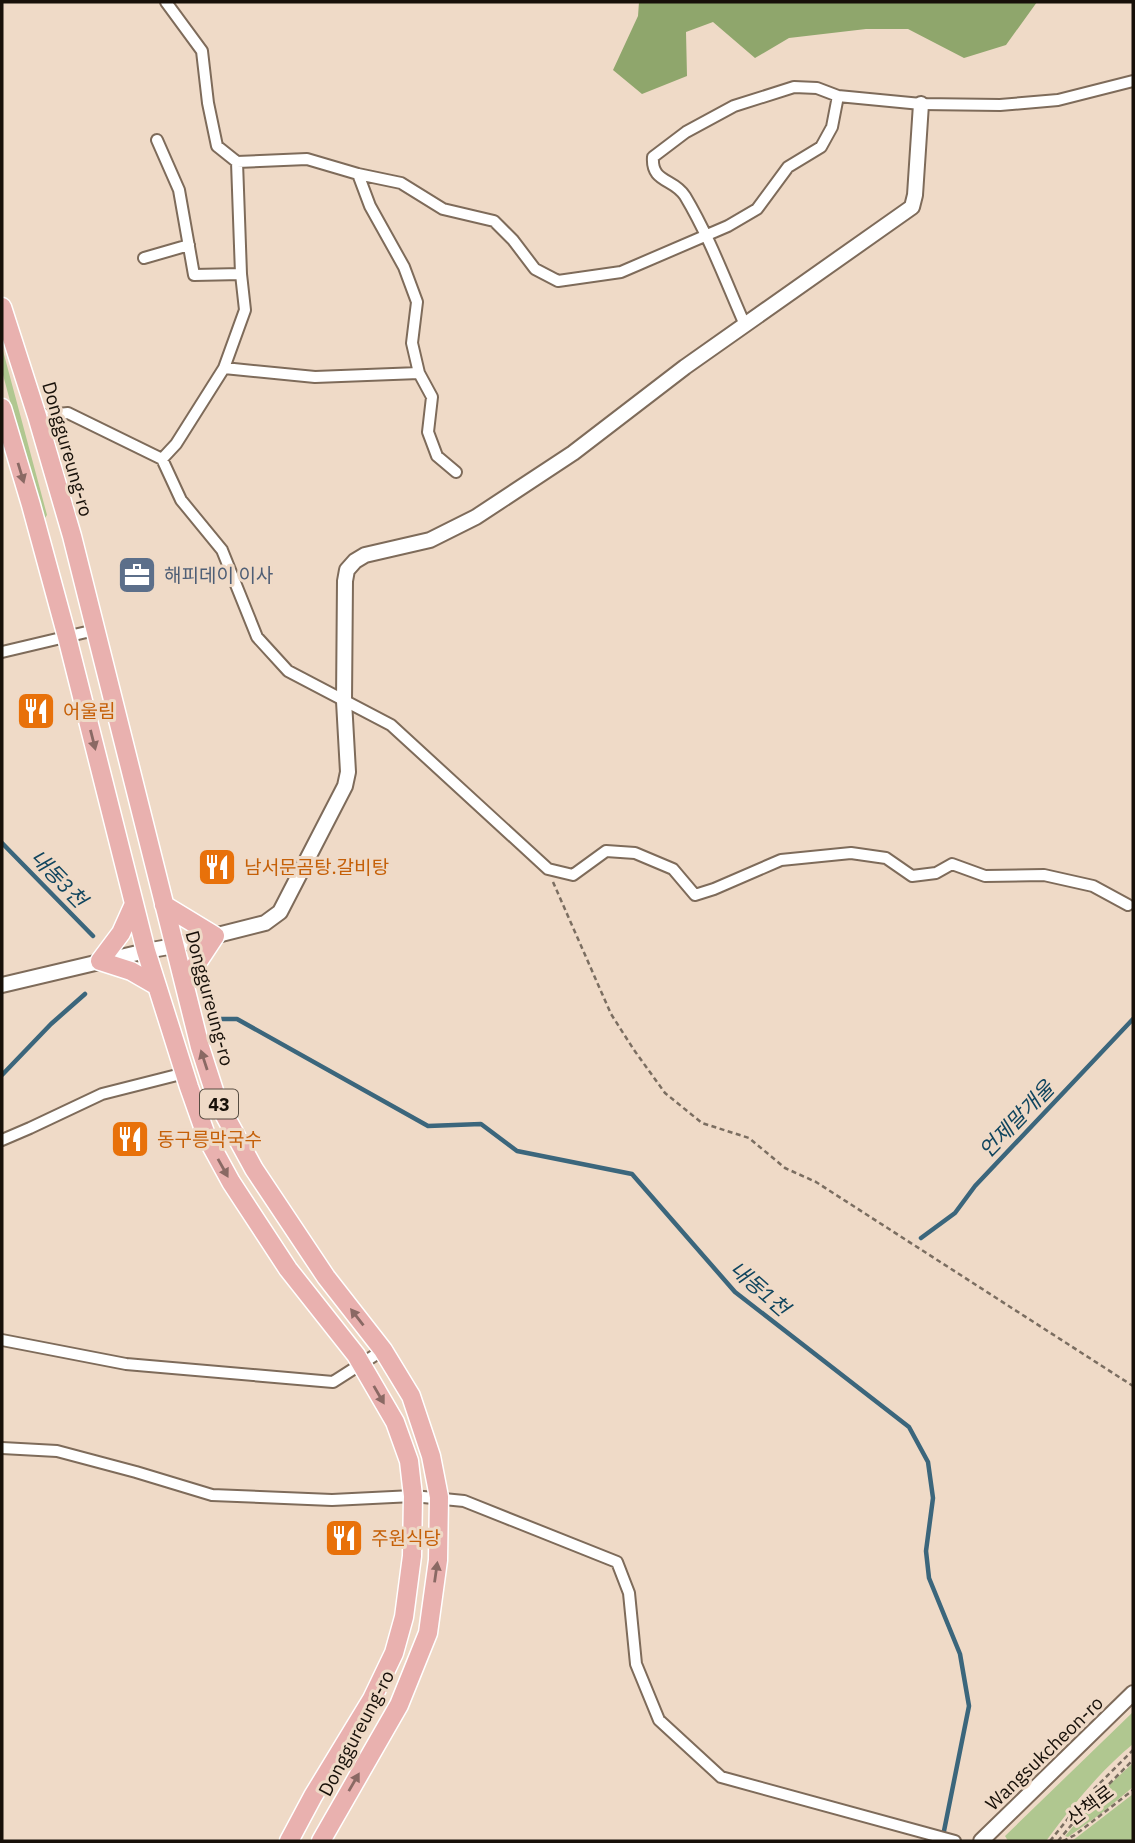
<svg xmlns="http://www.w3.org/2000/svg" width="1135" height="1843" font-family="'IBM Plex Sans','Noto Sans KR',sans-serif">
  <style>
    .green { fill: #b0c790 }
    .forest { fill: #8fa66c }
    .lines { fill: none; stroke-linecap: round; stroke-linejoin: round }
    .stream { stroke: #3b667c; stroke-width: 4.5 }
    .minor-casing { stroke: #7e6b5a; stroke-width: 14 }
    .tertiary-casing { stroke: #7e6b5a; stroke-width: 18 }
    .primary-casing { stroke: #fff; stroke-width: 21 }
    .path { stroke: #7b6e61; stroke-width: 2.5; stroke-dasharray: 5 3.5; stroke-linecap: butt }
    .minor { stroke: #fff; stroke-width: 10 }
    .tertiary { stroke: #fff; stroke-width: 14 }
    .primary { stroke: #e9b1af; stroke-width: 18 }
    .oneway { fill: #8a6964 }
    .labels { text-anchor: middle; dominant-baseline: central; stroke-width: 6; stroke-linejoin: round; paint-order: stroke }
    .shield { fill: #efdac7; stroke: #584d42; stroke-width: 2 }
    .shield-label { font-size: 18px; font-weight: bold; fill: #171009 }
    .street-label { font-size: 19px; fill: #171009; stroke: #efdac7 }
    .service-label { font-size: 19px; fill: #4e5e75; stroke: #efdac7; text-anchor: start }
    .food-label { font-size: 19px; fill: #c56008; stroke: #efdac7; text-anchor: start }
    .water-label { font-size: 21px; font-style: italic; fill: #10455e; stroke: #efdac7 }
  </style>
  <rect width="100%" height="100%" fill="#efdac7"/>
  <path class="green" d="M 2,347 L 47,515 L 45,518 L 41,517 L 2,371 Z
    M 1133,1712 L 1133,1744 C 1099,1772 1072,1806 1046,1841 L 1008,1841 L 1005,1836 Z
    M 1133,1763 L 1133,1787 L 1103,1812 L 1068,1837 L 1065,1836 L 1108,1786 Z
    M 1133,1794 L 1133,1841 L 1072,1841 Z"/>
  <path class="forest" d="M 639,2 L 1037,2 L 1006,45 L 964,58 L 908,29 L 866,29 L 789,38 L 755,58 L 713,22 L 686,32 L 687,76 L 642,94 L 613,70 L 638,16 Z"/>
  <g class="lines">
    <path class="stream" d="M 2,843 L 93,936
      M 210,1019 L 237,1019 L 428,1126 L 481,1124 L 517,1151 L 632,1174 L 735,1292 L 909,1427 L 928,1462 L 933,1498 L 926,1551 L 929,1578 L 960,1654 L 969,1706 L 943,1836
      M 2,1075 L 51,1024 L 85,994
      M 921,1238 L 955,1213 L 975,1186 L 1133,1019"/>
    <g class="minor-casing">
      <path id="minor" d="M 166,2 L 202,51 L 208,103 L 217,146 L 237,162 L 307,159 L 358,174 L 401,183 L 443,209 L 494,221 L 513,240 L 535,269 L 558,281 L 621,272 L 728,226 L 757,209 L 788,167 L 821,147 L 832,127 L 838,96 L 921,104 L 1000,105 L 1058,100 L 1133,81
        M 157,140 L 179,190 L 194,275 L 241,274
        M 358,174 L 370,206 L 404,267 L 417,302 L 412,343 L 419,373 L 432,397 L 428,432 L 437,456 L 456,472
        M 144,258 L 189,245
        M 745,325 C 726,282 709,236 685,196 C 674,178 651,183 653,157 L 686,132 L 734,106 L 794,87 L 817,88 L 838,96
        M 224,368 L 315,377 L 419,373
        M 37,416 L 68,413 L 162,459 L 181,500 L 222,550 L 257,637 L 288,671 L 391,725 L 548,869 L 573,875 L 606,851 L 635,853 L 673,869 L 695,895 L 714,889 L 781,860 L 851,853 L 886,858 L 912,876 L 936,873 L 952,864 L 985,876 L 1044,875 L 1093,886 L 1128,905
        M 162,459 L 176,444 L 224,368 L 245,310 L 241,274 L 237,162
        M 2,652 L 95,630
        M 2,1140 L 30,1128 L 102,1094 L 185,1073
        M 2,1340 L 126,1364 L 333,1382 L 383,1350
        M 2,1448 L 57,1451 L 136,1472 L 212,1495 L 332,1500 L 413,1496 L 464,1501 L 617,1562 L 629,1593 L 636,1664 L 659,1720 L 721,1777 L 955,1841"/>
    </g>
    <g class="tertiary-casing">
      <path id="tertiary" d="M 2,985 L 146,951 L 174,946 L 265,923 L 280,912 L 345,786 L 348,772 L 344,701 L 345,581 L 347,570 L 355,561 L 365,555 L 430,540 L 476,517 L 573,453 L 685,367 L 912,207 L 915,195 L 921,104
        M 981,1841 L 1133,1693"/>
    </g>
    <g class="primary-casing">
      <path id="primary" d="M 2,307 L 37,416 L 72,536 L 200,1047 L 218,1103 L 254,1169 L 326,1277 L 383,1350 L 411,1396 L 431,1456 L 439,1497 L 438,1560 L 428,1633 L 399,1705 L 321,1841
        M 2,408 L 31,505 L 67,637 L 146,951 L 189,1087 L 207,1138 L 231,1182 L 288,1269 L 356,1355 L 395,1422 L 409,1461 L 413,1496 L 412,1556 L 404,1617 L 394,1653 L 372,1699 L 313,1796 L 289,1841
        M 134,904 L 121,933 L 100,961 L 131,971 L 157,986
        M 164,905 L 215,936 L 184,983"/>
    </g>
    <path class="path" d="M 553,882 L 611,1014 L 634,1050 L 665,1093 L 702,1123 L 749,1138 L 785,1168 L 816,1182 L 1133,1386
      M 1050,1841 L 1083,1800 L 1133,1750
      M 1058,1841 L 1088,1805 L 1133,1760
      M 1063,1841 L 1075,1835 L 1133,1790"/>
    <use href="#minor" class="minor"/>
    <use href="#tertiary" class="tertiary"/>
    <use href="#primary" class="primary"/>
  </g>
  <defs><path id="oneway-solid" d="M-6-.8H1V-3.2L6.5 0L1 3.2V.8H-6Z" transform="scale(1.75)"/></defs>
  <g class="oneway">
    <use href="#oneway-solid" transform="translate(21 473) rotate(73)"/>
    <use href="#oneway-solid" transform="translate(93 740) rotate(76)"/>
    <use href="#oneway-solid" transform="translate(204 1060) rotate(-108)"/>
    <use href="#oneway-solid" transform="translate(223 1168) rotate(61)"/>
    <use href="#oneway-solid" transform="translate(357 1317) rotate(-128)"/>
    <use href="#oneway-solid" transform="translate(379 1395) rotate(60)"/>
    <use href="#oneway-solid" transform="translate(436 1572) rotate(-82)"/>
    <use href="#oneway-solid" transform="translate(354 1782) rotate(-60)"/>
  </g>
  <defs>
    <g id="office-square" transform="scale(2.0125)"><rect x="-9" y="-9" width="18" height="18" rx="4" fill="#5c6f8a" stroke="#efdac7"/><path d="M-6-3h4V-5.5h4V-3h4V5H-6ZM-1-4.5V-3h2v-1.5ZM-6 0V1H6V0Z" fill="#fff"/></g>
    <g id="restaurant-square" transform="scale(2.0125)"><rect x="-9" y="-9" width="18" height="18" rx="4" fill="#e8710a" stroke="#efdac7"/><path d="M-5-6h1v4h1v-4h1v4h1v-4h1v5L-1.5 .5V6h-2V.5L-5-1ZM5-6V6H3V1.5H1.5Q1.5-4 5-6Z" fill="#fff"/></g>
  </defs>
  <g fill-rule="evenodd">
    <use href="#office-square" x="137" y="575"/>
    <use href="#restaurant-square" x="36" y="711"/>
    <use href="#restaurant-square" x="217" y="867"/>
    <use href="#restaurant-square" x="130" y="1139"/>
    <use href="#restaurant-square" x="344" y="1538"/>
  </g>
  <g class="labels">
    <rect class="shield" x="200" y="1089.5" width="38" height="29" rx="5"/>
    <g class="shield-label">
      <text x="219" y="1104">43</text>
    </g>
    <g class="street-label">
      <text transform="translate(68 449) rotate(74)">Donggureung-ro</text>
      <text transform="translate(210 998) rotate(75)">Donggureung-ro</text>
      <text transform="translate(356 1733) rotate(-62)">Donggureung-ro</text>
      <text transform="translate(1044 1753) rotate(-44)">Wangsukcheon-ro</text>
      <text transform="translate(1090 1805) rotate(-37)">산책로</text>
    </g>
    <g class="service-label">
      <text x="164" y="575">해피데이 이사</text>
    </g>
    <g class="food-label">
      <text x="63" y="711">어울림</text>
      <text x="244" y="867">남서문곰탕.갈비탕</text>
      <text x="157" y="1139">동구릉막국수</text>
      <text x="371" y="1538">주원식당</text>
    </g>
    <g class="water-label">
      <text transform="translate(59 878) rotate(46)">내동3천</text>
      <text transform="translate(1016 1119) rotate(-46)">언제말개울</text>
      <text transform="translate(760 1288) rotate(41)">내동1천</text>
    </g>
  </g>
  <rect width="1135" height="1843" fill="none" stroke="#171009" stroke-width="7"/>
</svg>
